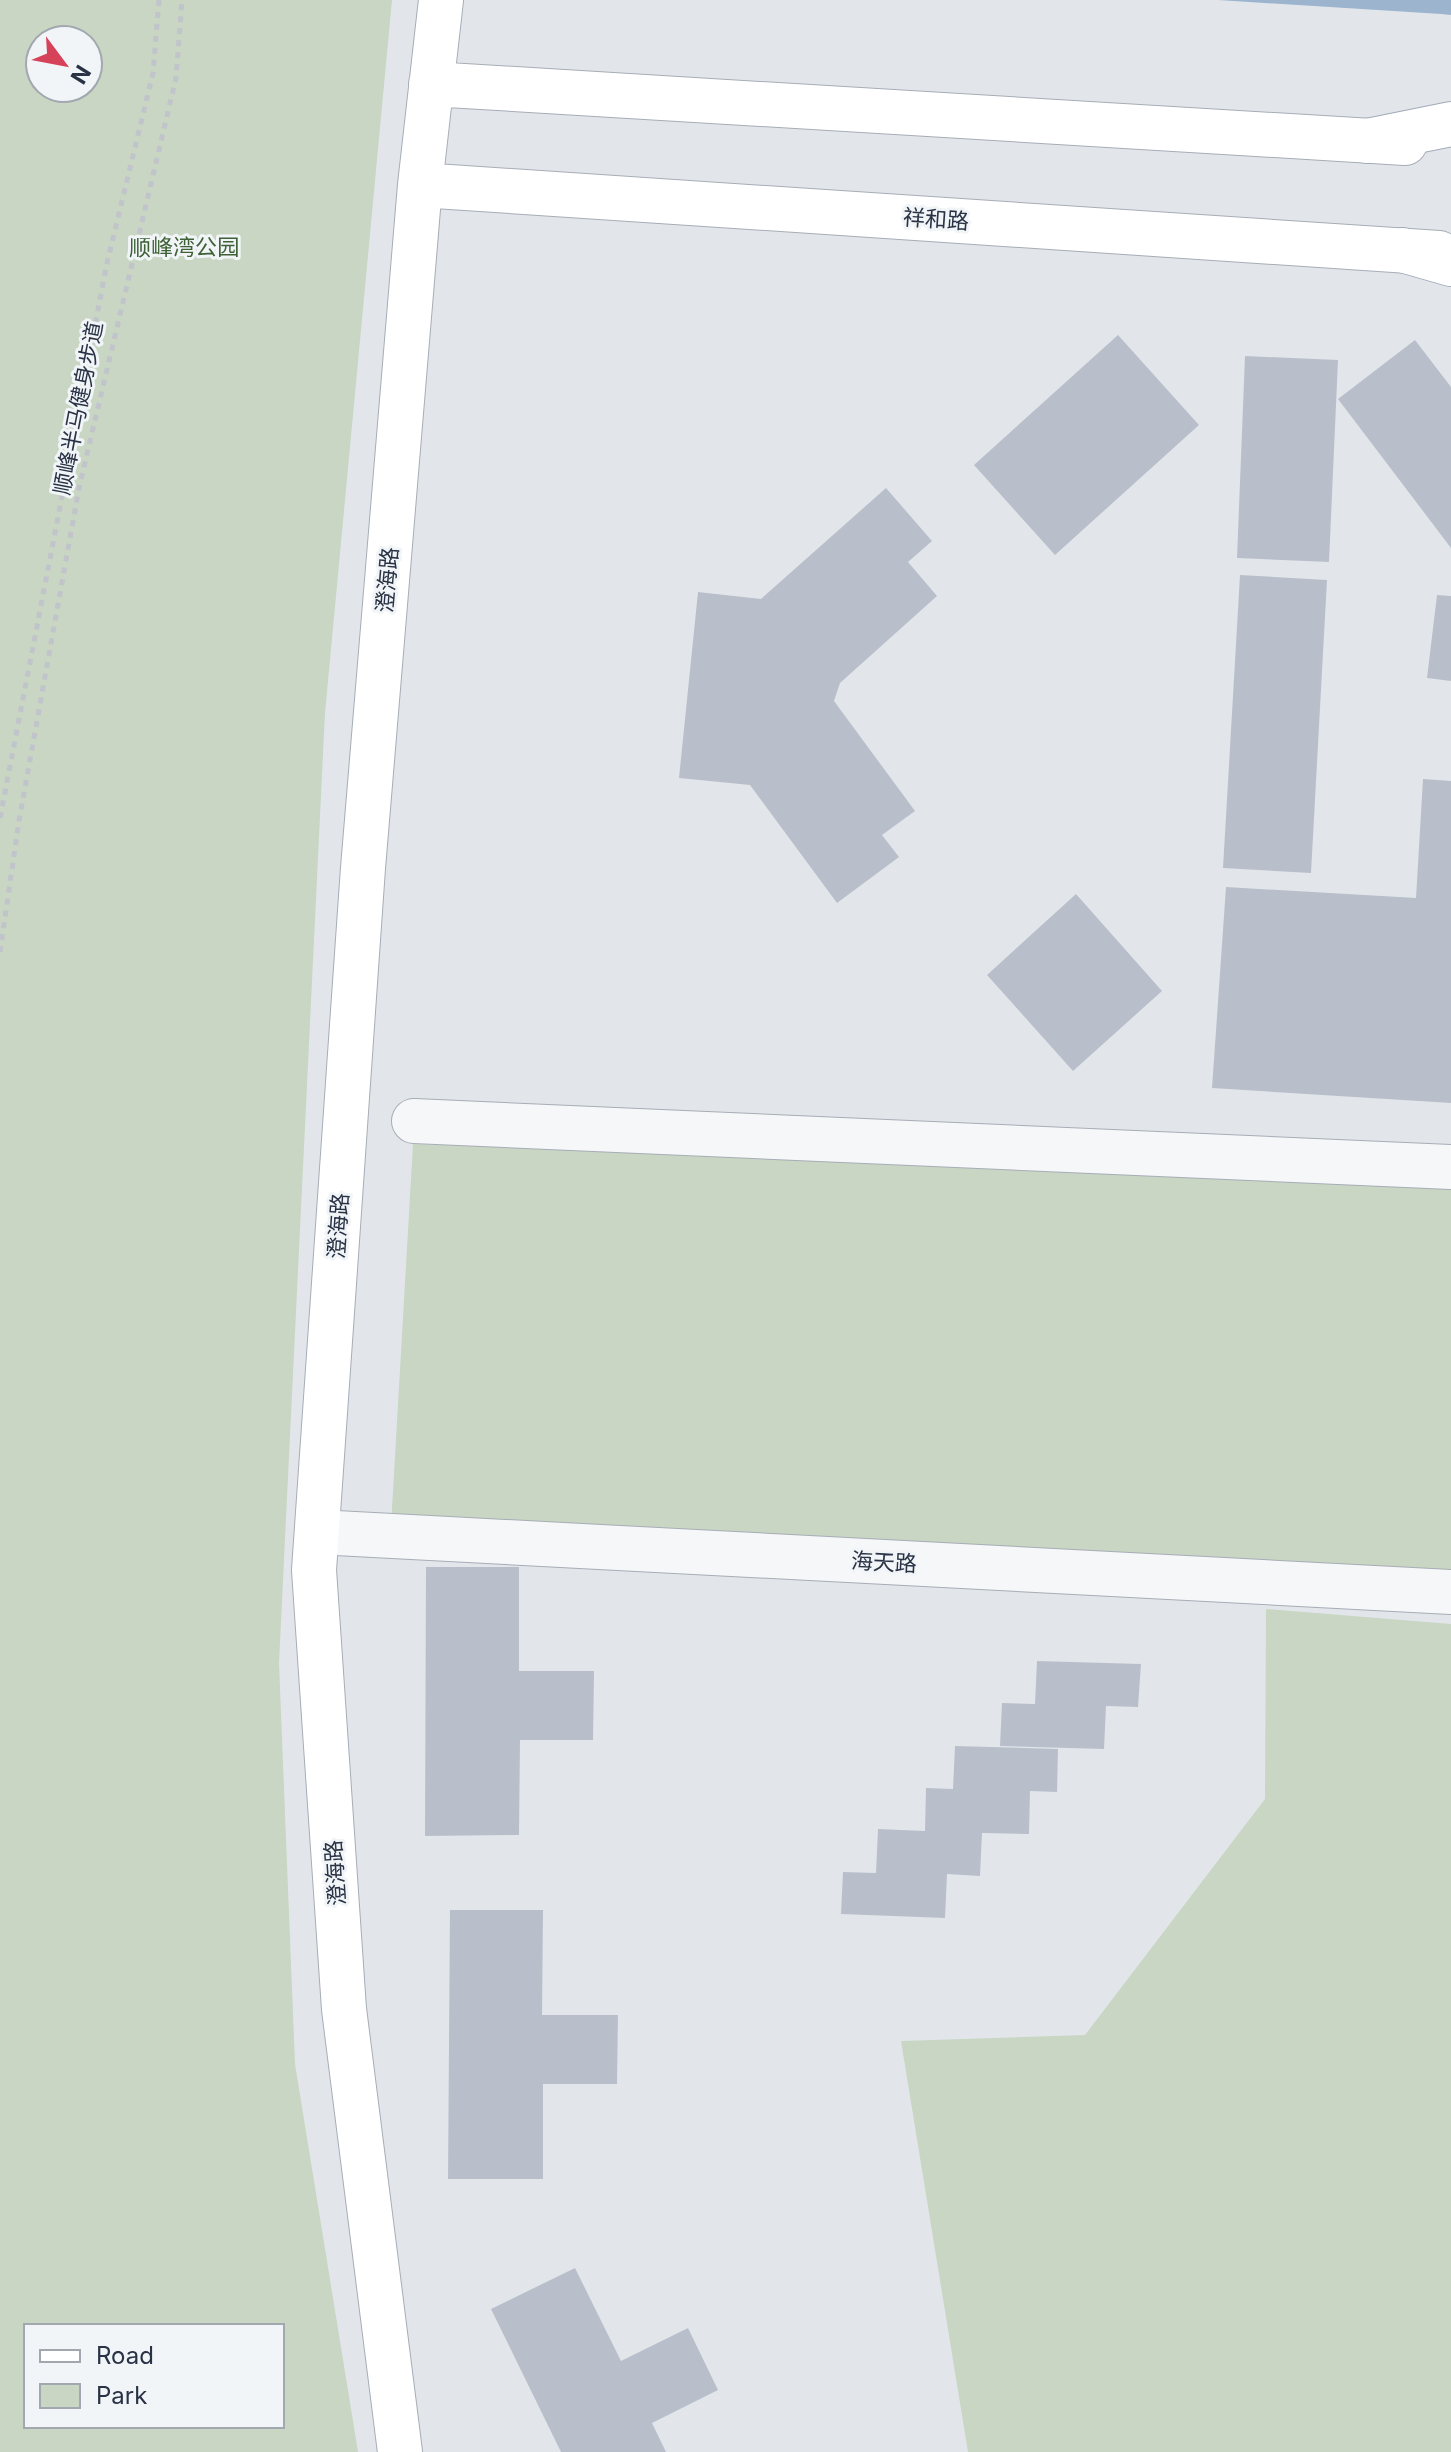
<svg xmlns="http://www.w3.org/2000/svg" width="1451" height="2452" font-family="Inter,'Noto Sans SC',sans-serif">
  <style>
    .green { fill: #c8d6c3; fill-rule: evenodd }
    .water { fill: #9cb4cd }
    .building { fill: #b9bfca }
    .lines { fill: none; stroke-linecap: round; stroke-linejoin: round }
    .street-casing { stroke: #a7adb6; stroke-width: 46 }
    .secondary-casing { stroke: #a7adb6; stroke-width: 46 }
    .primary-casing { stroke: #a1aab8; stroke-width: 46 }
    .path { stroke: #c1c4ca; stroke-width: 5; stroke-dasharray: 6 6; stroke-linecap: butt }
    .street { stroke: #f6f7f9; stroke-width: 44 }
    .secondary { stroke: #fff; stroke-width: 44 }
    .primary { stroke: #fff; stroke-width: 44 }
    .labels { text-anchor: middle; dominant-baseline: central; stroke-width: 6; stroke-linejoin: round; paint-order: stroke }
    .street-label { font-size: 22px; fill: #293345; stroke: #f2f5f8 }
    .park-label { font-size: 22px; fill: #3e6136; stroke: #f2f5f8 }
  </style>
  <rect width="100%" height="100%" fill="#e2e6eb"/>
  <path class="green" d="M 0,0 L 392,0 L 325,713 L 279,1663 L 295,2064 L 358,2452 L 0,2452 ZM 88,40 L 88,88 L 40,88 L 40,40 ZM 282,2326 L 282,2426 L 26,2426 L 26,2326 Z
    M 413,1144 L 1451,1179 L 1451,1570 L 391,1526 Z
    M 1266,1609 L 1451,1624 L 1451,2452 L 968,2452 L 901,2041 L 1085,2035 L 1265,1799 Z"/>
  <path class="water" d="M 1218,0 L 1451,0 L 1451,15 L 1441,14 Z"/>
  <path class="building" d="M 1118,335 L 1199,425 L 1055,555 L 974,465 Z
    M 1415,340 L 1451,387 L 1451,548 L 1338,399 Z
    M 1245,356 L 1338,360 L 1329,562 L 1237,558 Z
    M 886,488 L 932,541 L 908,562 L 937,596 L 840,683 L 834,701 L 915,811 L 882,835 L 899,857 L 837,903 L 750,785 L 679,778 L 698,592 L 761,599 Z
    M 1240,575 L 1327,580 L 1311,873 L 1223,868 Z
    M 1437,595 L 1451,596 L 1451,681 L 1427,678 Z
    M 1423,779 L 1451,781 L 1451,1103 L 1212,1088 L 1226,887 L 1416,898 Z
    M 1076,894 L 1162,991 L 1073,1071 L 987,975 Z
    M 426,1567 L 519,1567 L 519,1671 L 594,1671 L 593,1740 L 520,1740 L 519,1835 L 425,1836 Z
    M 1037,1661 L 1141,1664 L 1138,1707 L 1106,1706 L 1104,1749 L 1000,1746 L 1002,1703 L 1035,1704 Z
    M 955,1746 L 1058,1749 L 1057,1792 L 1030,1791 L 1029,1834 L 982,1833 L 980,1876 L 947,1874 L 945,1918 L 841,1914 L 843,1872 L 876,1873 L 878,1829 L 925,1831 L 926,1788 L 953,1789 Z
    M 450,1910 L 543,1910 L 542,2015 L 618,2015 L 617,2084 L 543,2084 L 543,2179 L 448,2179 Z
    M 575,2268 L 621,2361 L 688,2328 L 718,2390 L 652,2423 L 666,2452 L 561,2452 L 491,2309 Z"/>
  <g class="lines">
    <g class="street-casing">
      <path id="street" d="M 414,1121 L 1451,1167
        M 317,1532 L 1451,1592"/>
    </g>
    <g class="secondary-casing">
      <path id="secondary" d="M 431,84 L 1405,143
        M 420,185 L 1439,253
        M 400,2452 L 344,2009 L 314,1570 L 363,868 L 420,185 L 441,0"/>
    </g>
    <g class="primary-casing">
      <path id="primary" d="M 1367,141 L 1451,124
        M 1402,250 L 1451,264"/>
    </g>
    <path class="path" d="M 0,818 L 107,263 L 153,73 L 159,0
      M 0,952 L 19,821 L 79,488 L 176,78 L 182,0"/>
    <use href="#street" class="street"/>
    <use href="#secondary" class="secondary"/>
    <use href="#primary" class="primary"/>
  </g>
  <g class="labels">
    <g class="street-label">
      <text transform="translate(936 219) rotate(4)">祥和路</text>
      <text transform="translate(78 408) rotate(-79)">顺峰半马健身步道</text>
      <text transform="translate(387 580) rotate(-85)">澄海路</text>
      <text transform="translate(338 1226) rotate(-86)">澄海路</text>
      <text transform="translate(884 1562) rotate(3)">海天路</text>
      <text transform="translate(335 1873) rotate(-94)">澄海路</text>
    </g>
    <g class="park-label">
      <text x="184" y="247">顺峰湾公园</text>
    </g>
  </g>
  <rect x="24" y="2324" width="260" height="104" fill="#f2f5f8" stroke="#a2a7b0" stroke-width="2"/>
  <rect x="40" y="2350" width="40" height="12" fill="#ffffff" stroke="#a2a7b0" stroke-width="2"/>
  <text x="96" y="2364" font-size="24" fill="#293345">Road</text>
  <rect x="40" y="2384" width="40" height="24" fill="#c8d6c3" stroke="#a2a7b0" stroke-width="2"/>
  <text x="96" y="2404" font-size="24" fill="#293345">Park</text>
  <g transform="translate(64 64) rotate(122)"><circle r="38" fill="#f2f5f8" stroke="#a2a7b0" stroke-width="2"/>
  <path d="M0-6L14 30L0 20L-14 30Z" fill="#d64259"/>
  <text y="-12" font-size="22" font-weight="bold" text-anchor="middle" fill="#293345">N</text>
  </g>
</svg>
